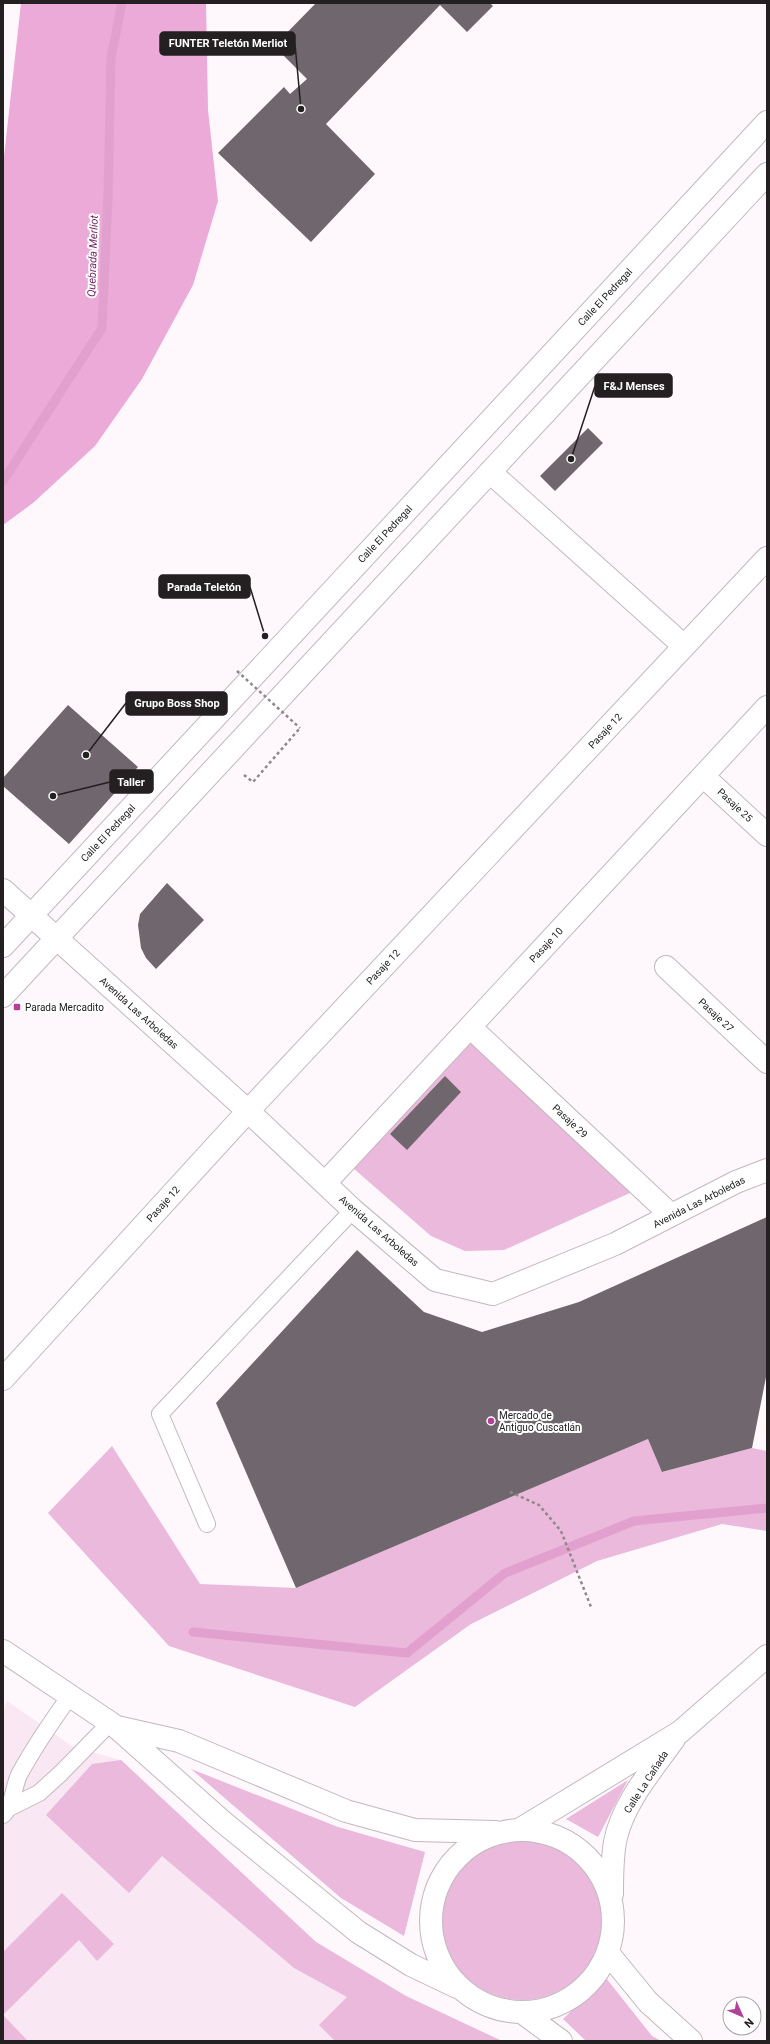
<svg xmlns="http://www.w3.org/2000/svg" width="770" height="2044" font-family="Roboto,sans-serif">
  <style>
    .built { fill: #f9e7f4 }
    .green { fill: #eab9db }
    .forest { fill: #ebaad8 }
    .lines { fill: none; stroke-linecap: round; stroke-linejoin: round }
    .stream { stroke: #e1a0ce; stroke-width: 9 }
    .building { fill: #70666d }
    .lane-casing { stroke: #c3b8bf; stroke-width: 18 }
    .street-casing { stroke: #c3b8bf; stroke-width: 24 }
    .secondary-casing { stroke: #c3b8bf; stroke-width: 24 }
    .path { stroke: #8e888c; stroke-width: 2.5; stroke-dasharray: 3 3; stroke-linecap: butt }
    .lane { stroke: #fff; stroke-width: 16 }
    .street { stroke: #fff; stroke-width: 22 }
    .secondary { stroke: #fff; stroke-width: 22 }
    .path-bridge { stroke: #8e888c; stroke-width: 2.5; stroke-dasharray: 3 3; stroke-linecap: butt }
    .poi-dot { fill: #b34099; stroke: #fff; stroke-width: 1.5 }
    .labels { text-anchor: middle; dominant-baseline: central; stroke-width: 4; stroke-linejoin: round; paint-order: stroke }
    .street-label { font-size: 10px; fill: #242022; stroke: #fff }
    .poi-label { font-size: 10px; fill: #242022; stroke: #fff; text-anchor: start }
    .water-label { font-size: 11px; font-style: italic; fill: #742a63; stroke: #fff }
    .leader { fill: none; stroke: #242022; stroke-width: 1.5 }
    .callout-dot { fill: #242022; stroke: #fff; stroke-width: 1.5 }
    .callout { fill: #242022; stroke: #242022; stroke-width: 1.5 }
    .callout-label { font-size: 11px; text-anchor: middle; font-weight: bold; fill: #fff }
  </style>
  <rect width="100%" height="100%" fill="#fef7fc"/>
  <path class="built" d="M 7,1701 L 73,1747 L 121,1760 L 316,1942 L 406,1996 L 502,2041 L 3,2041 L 3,1711 Z"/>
  <path class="green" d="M 471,1042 L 632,1192 L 504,1250 L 465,1251 L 431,1236 L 353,1168 Z
    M 648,1439 L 663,1472 L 752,1448 L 767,1451 L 767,1531 L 722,1524 L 597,1561 L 471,1624 L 355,1707 L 169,1646 L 48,1513 L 112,1446 L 200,1584 L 296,1588 Z
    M 121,1760 L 316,1942 L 406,1996 L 502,2041 L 335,2041 L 319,2025 L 347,1997 L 294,1968 L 162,1856 L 129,1893 L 46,1815 L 92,1764 Z
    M 191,1769 L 338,1827 L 425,1852 L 404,1936 L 341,1898 Z
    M 628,1780 L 598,1837 L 566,1819 Z
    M442 1920a80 80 0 1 1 160 0a80 80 0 1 1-160 0Z
    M 62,1893 L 114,1944 L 97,1961 L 79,1940 L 3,2015 L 3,1952 Z
    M 606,1978 L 652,2036 L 661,2041 L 586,2041 L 563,2019 Z
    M 3,2015 L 28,2041 L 3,2041 Z"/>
  <path class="forest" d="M 21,3 L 206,3 L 208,110 L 218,201 L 193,285 L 142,379 L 95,446 L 33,503 L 3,525 L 3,166 Z"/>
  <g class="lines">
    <path class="stream" d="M 3,481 L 102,328 L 108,197 L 111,58 L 122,3
      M 193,1632 L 407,1653 L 505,1573 L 634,1521 L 767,1508"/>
  </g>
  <path class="building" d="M 316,3 L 490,3 L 493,6 L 467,32 L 440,5 L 326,124 L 375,174 L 311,242 L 218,153 L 284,87 L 290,94 L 307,79 L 274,46 Z
    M 588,428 L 603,443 L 555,491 L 540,476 Z
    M 68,705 L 138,767 L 69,844 L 3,786 L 3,778 Z
    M 167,883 L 204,920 L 156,969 L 146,958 L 141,948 L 138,925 L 140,914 Z
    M 445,1076 L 461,1092 L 407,1150 L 390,1134 Z
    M 767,1217 L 767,1372 L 752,1448 L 662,1472 L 648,1439 L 296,1588 L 216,1403 L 357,1250 L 424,1312 L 482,1332 L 579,1302 Z"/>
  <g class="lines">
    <g class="lane-casing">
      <path id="lane" d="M 207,1524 L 160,1414 L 353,1210
        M 9,1808 L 39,1793 L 61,1773 L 110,1723
        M 3,1815 C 14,1804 13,1788 19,1775 C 34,1747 52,1721 70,1696"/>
    </g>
    <g class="street-casing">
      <path id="street" d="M 490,472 L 684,646
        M 703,776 L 767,835
        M 3,890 L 248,1111 L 353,1210 L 435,1280 L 493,1294 L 615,1244 L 736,1182 L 767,1170
        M 666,967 L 767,1062
        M 470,1027 L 671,1215
        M 325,1183 L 767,707
        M 3,1379 L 248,1111 L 767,558"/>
    </g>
    <g class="secondary-casing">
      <path id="secondary" d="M 3,946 L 767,122
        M 3,996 L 767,174
        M 3,1651 L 115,1726 L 223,1822 L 358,1932 L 411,1965 L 457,1987
        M 117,1727 L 179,1741 L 346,1811 L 415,1830 L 495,1832
        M431 1921a91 91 0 1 1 182 0a91 91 0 1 1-182 0Z
        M 519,1830 L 680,1732 L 767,1656
        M 612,1894 C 612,1877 612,1859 615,1842 C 622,1804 652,1770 674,1739
        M 608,1953 L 648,2002 L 691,2041
        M 523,2013 L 561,2041"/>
    </g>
    <path class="path" d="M 244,775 L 253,782 L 300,728
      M 510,1492 L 539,1505 L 561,1531 L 591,1607"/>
    <use href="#lane" class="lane"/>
    <use href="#street" class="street"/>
    <use href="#secondary" class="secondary"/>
    <path class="path-bridge" d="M 237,671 L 300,728"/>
  </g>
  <g class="poi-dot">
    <rect x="13" y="1003" width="8" height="8" rx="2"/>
    <circle cx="491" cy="1421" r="4"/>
  </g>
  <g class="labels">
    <g class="street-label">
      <text transform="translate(605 297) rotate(-47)">Calle El Pedregal</text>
      <text transform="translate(385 534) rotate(-47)">Calle El Pedregal</text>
      <text transform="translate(605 731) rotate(-47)">Pasaje 12</text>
      <text transform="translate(735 805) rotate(43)">Pasaje 25</text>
      <text transform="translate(108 833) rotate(-47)">Calle El Pedregal</text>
      <text transform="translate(546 945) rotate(-47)">Pasaje 10</text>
      <text transform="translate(383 967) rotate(-47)">Pasaje 12</text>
      <text transform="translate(139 1013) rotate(42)">Avenida Las Arboledas</text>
      <text transform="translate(716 1015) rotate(43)">Pasaje 27</text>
      <text transform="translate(570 1121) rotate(43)">Pasaje 29</text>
      <text transform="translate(699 1202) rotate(-27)">Avenida Las Arboledas</text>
      <text transform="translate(163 1204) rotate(-48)">Pasaje 12</text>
      <text transform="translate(379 1231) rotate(41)">Avenida Las Arboledas</text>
      <text transform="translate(646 1782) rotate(-57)">Calle La Cañada</text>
    </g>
    <g class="poi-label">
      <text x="25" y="1007">Parada Mercadito</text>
      <text x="499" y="1415">Mercado de<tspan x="499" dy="12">Antiguo Cuscatlán</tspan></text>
    </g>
    <g class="water-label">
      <text transform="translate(93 256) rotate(-88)">Quebrada Merliot</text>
    </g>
  </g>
  <path class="leader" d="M301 109L295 44M571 459L595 386M265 636L250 587M86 755L126 703M53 796L110 782"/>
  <g class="callout-dot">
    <circle cx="301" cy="109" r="4"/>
    <circle cx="571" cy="459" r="4"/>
    <circle cx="265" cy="636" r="4"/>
    <circle cx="86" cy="755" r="4"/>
    <circle cx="53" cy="796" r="4"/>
  </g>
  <g class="callout">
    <rect x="160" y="32" width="135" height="23" rx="4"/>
    <rect x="595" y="374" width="77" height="23" rx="4"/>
    <rect x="159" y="575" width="91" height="23" rx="4"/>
    <rect x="126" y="692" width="101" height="23" rx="4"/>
    <rect x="110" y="770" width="43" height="23" rx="4"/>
  </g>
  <g class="callout-label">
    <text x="228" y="47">FUNTER Teletón Merliot</text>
    <text x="634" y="390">F&amp;J Menses</text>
    <text x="204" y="591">Parada Teletón</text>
    <text x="177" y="707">Grupo Boss Shop</text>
    <text x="131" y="786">Taller</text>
  </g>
  <rect width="770" height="2044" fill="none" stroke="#242022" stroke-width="8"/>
  <g transform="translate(742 2016) rotate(135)"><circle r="19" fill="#ffffff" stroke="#a7a6a7"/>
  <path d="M0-3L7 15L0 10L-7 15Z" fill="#b34099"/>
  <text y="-6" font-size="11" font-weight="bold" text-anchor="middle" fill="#242022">N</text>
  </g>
</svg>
